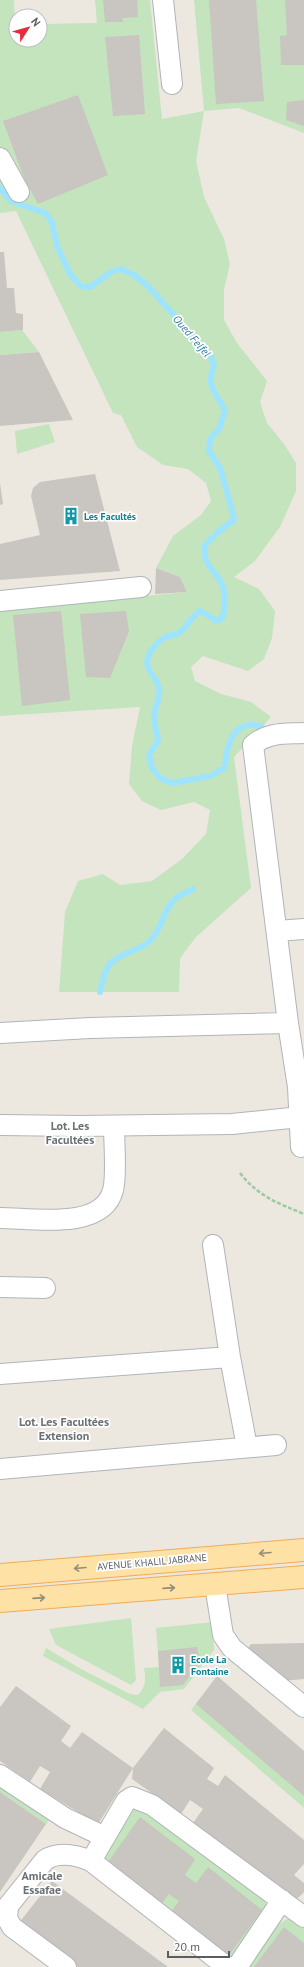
<svg xmlns="http://www.w3.org/2000/svg" width="304" height="1967" font-family="'PT Sans',sans-serif">
  <style>
    .green { fill: #c3e4bd }
    .lines { fill: none; stroke-linecap: round; stroke-linejoin: round }
    .stream { stroke: #9fe4fe; stroke-width: 6 }
    .building { fill: #c9c5c0 }
    .street-casing { stroke: #b1b5b8; stroke-width: 22 }
    .primary-casing { stroke: #efac56; stroke-width: 24 }
    .path { stroke: #9acca0; stroke-width: 2.5; stroke-dasharray: 4 2; stroke-linecap: butt }
    .street { stroke: #fff; stroke-width: 20 }
    .primary { stroke: #fee1a4; stroke-width: 22 }
    .oneway { stroke: #938c78 }
    .labels { text-anchor: middle; dominant-baseline: central; stroke-width: 3.5; stroke-linejoin: round; paint-order: stroke }
    .culture-label { font-size: 10px; font-weight: bold; fill: #0d838f; stroke: #fff; text-anchor: start }
    .street-label { font-size: 10px; fill: #595e61; stroke: #fff }
    .water-label { font-size: 11px; font-style: italic; fill: #387a9e; stroke: #fff }
    .quarter-label { font-size: 12px; font-weight: bold; fill: #6a7073; stroke: #fff }
  </style>
  <rect width="100%" height="100%" fill="#ece8e0"/>
  <path class="green" d="M 0,0 L 14,0 L 16,40 L 40,40 L 40,24 L 97,23 L 95,0 L 150,0 L 162,119 L 204,111 L 194,0 L 304,0 L 304,133 L 239,108 L 204,111 L 196,161 L 204,197 L 224,239 L 230,264 L 224,290 L 224,320 L 237,343 L 267,381 L 260,402 L 267,423 L 284,444 L 296,463 L 296,491 L 280,527 L 255,561 L 234,577 L 259,589 L 275,611 L 272,638 L 264,659 L 248,671 L 203,656 L 191,667 L 195,681 L 221,694 L 251,702 L 271,717 L 234,757 L 251,888 L 196,937 L 180,958 L 179,992 L 59,992 L 65,912 L 78,881 L 103,874 L 120,885 L 152,881 L 182,859 L 206,834 L 210,810 L 194,802 L 161,810 L 142,801 L 129,784 L 132,746 L 140,707 L 0,716 L 0,608 L 10,609 L 187,592 L 180,577 L 156,568 L 173,536 L 201,515 L 211,501 L 206,483 L 188,469 L 163,465 L 137,447 L 121,415 L 113,413 L 16,211 L 0,213 Z
    M 22,330 L 39,352 L 0,355 L 0,332 Z
    M 49,424 L 55,442 L 17,454 L 15,431 Z
    M 131,1618 L 136,1680 L 131,1685 L 56,1645 L 49,1629 Z
    M 213,1622 L 214,1650 L 184,1689 L 160,1692 L 143,1709 L 43,1656 L 46,1648 L 81,1669 L 130,1694 L 138,1695 C 146,1687 146,1679 144,1668 L 159,1667 L 156,1628 Z
    M 217,1676 L 304,1751 L 304,1808 L 191,1710 Z
    M 0,1784 L 50,1819 L 46,1824 L 0,1792 Z
    M 135,1808 L 143,1808 L 264,1900 L 266,1905 L 266,1911 L 229,1964 L 100,1861 Z
    M 289,1918 L 304,1929 L 304,1967 L 248,1967 L 280,1923 Z"/>
  <g class="lines">
    <path class="stream" d="M 0,188 L 11,201 L 45,213 L 52,222 L 57,246 L 70,274 L 81,286 L 90,287 L 111,272 L 121,269 L 134,275 L 147,285 L 211,357 L 214,366 C 205,387 217,393 225,411 L 219,429 L 210,439 L 209,451 L 220,468 L 233,513 L 234,520 L 218,532 L 205,545 C 204,567 209,563 219,579 C 227,590 225,604 223,617 L 217,621 L 200,611 C 191,617 188,626 179,633 C 176,636 172,634 168,636 C 158,640 144,655 148,667 C 150,674 157,679 159,688 C 161,698 155,705 154,715 C 153,725 158,732 158,741 L 149,755 L 152,768 L 160,778 L 172,783 L 211,776 L 225,767 C 226,752 230,727 249,725 C 253,724 258,726 262,727
      M 100,992 C 102,984 104,972 109,965 C 120,952 139,952 151,940 C 163,927 163,909 176,898 C 181,894 188,892 193,889"/>
  </g>
  <path class="building" d="M 103,0 L 137,0 L 138,17 L 122,18 L 123,22 L 105,22 Z
    M 209,0 L 256,0 L 264,101 L 216,104 Z
    M 285,0 L 304,0 L 304,65 L 281,65 L 280,36 L 287,35 Z
    M 139,35 L 145,114 L 113,116 L 105,37 Z
    M 78,95 L 108,175 L 38,204 L 24,178 L 3,121 Z
    M 304,100 L 304,126 L 286,120 L 287,102 Z
    M 0,252 L 4,252 L 7,288 L 14,288 L 16,313 L 23,314 L 23,330 L 0,332 Z
    M 39,352 L 73,420 L 0,426 L 0,355 Z
    M 95,474 L 120,571 L 0,580 L 0,544 L 40,535 L 31,496 L 33,488 L 40,482 Z
    M 0,483 L 3,504 L 0,505 Z
    M 156,568 L 180,577 L 187,592 L 155,594 Z
    M 61,611 L 70,700 L 22,706 L 13,615 Z
    M 126,611 L 129,631 L 110,678 L 86,677 L 80,614 Z
    M 304,1643 L 304,1679 L 281,1681 L 245,1652 L 251,1644 Z
    M 197,1647 L 200,1662 L 183,1685 L 160,1687 L 158,1651 Z
    M 217,1676 L 304,1751 L 304,1796 L 196,1704 Z
    M 16,1686 L 71,1726 L 61,1741 L 70,1748 L 82,1732 L 133,1768 L 98,1824 L 40,1789 L 50,1772 L 40,1766 L 30,1782 L 0,1761 L 0,1707 Z
    M 164,1728 L 214,1768 L 207,1779 L 218,1786 L 225,1775 L 304,1840 L 304,1864 L 294,1875 L 304,1883 L 304,1892 L 296,1900 L 193,1823 L 203,1809 L 190,1800 L 181,1814 L 132,1779 L 133,1768 Z
    M 0,1792 L 46,1824 L 0,1892 Z
    M 140,1817 L 195,1859 L 185,1875 L 196,1883 L 208,1867 L 262,1910 L 227,1958 L 170,1913 L 179,1901 L 169,1894 L 161,1905 L 108,1862 Z
    M 52,1881 L 168,1967 L 78,1967 L 18,1924 Z
    M 284,1927 L 304,1943 L 304,1967 L 254,1967 Z"/>
  <g class="lines">
    <g class="street-casing">
      <path id="street" d="M 163,0 L 172,84
        M 0,158 L 19,192
        M 0,601 L 141,587
        M 277,931 L 304,929
        M 288,1023 L 253,745 C 268,732 285,734 304,733
        M 0,1033 L 90,1028 L 288,1023 L 298,1087 L 301,1147
        M 0,1125 L 79,1126 L 232,1124 L 300,1117
        M 0,1218 C 32,1218 103,1231 113,1190 C 117,1177 114,1142 114,1126
        M 213,1245 L 230,1357 L 247,1447
        M 0,1287 L 45,1288
        M 0,1374 L 230,1357
        M 0,1469 L 276,1445
        M 215,1585 L 223,1635 L 232,1648 L 304,1707
        M 0,1775 L 65,1818 L 105,1837
        M 91,1861 L 126,1801 L 132,1797 L 152,1805 L 304,1917
        M 66,1967 L 12,1927 L 7,1918 L 8,1906 L 45,1860 C 59,1851 76,1855 91,1861 L 227,1967
        M 237,1967 L 282,1900"/>
    </g>
    <g class="primary-casing">
      <path id="primary" d="M 0,1575 L 304,1550
        M 0,1601 L 304,1577"/>
    </g>
    <path class="path" d="M 240,1173 C 258,1196 277,1203 304,1214"/>
    <use href="#street" class="street"/>
    <use href="#primary" class="primary"/>
  </g>
  <defs><path id="oneway-shaft" d="M-6 0H5M1.5-3L5.5 0L1.5 3" fill="none" stroke-width="1.6" stroke-linecap="round" stroke-linejoin="round"/></defs>
  <g class="oneway">
    <use href="#oneway-shaft" transform="translate(265 1553) rotate(175)"/>
    <use href="#oneway-shaft" transform="translate(80 1568) rotate(175)"/>
    <use href="#oneway-shaft" transform="translate(169 1588) rotate(-4)"/>
    <use href="#oneway-shaft" transform="translate(39 1598) rotate(-4)"/>
  </g>
  <defs>
    <g id="building-bare" transform="scale(1.38)"><path d="M-4-6H4V6H1V3H-1V6H-4ZM-2.5-4.3h1.7v1.8h-1.7ZM.8-4.3h1.7v1.8H.8ZM-2.5-1h1.7V.8h-1.7ZM.8-1h1.7V.8H.8Z" fill="#0f9aa8" stroke="#fff" stroke-width="2.5" paint-order="stroke"/></g>
  </defs>
  <g fill-rule="evenodd">
    <use href="#building-bare" x="71" y="516"/>
    <use href="#building-bare" x="178" y="1665"/>
  </g>
  <g class="labels">
    <g class="culture-label">
      <text x="84" y="516">Les Facultés</text>
      <text x="191" y="1659">Ecole La<tspan x="191" dy="12">Fontaine</tspan></text>
    </g>
    <g class="street-label">
      <text transform="translate(152 1562) rotate(-5)">AVENUE KHALIL JABRANE</text>
    </g>
    <g class="water-label">
      <text transform="translate(192 336) rotate(49)">Oued Felfel</text>
    </g>
    <g class="quarter-label">
      <text x="70" y="1125">Lot. Les<tspan x="70" dy="14">Facultées</tspan></text>
      <text x="64" y="1421">Lot. Les Facultées<tspan x="64" dy="14">Extension</tspan></text>
      <text x="42" y="1875">Amicale<tspan x="42" dy="14">Essafae</tspan></text>
    </g>
  </g>
  <g transform="translate(28 28) rotate(53)"><circle r="19" fill="#ffffff" stroke="#bdbfc0"/>
  <path d="M0-3L7 15L0 10L-7 15Z" fill="#e72c3c"/>
  <text y="-6" font-size="11" font-weight="bold" text-anchor="middle" fill="#595e61">N</text>
  </g>
  <path d="M168 1951v6h61v-6" fill="none" stroke="#595e61" stroke-width="2"/>
  <text x="174" y="1951" font-size="12" fill="#595e61" stroke="#ffffff" stroke-width="3" paint-order="stroke">20 m</text>
</svg>
